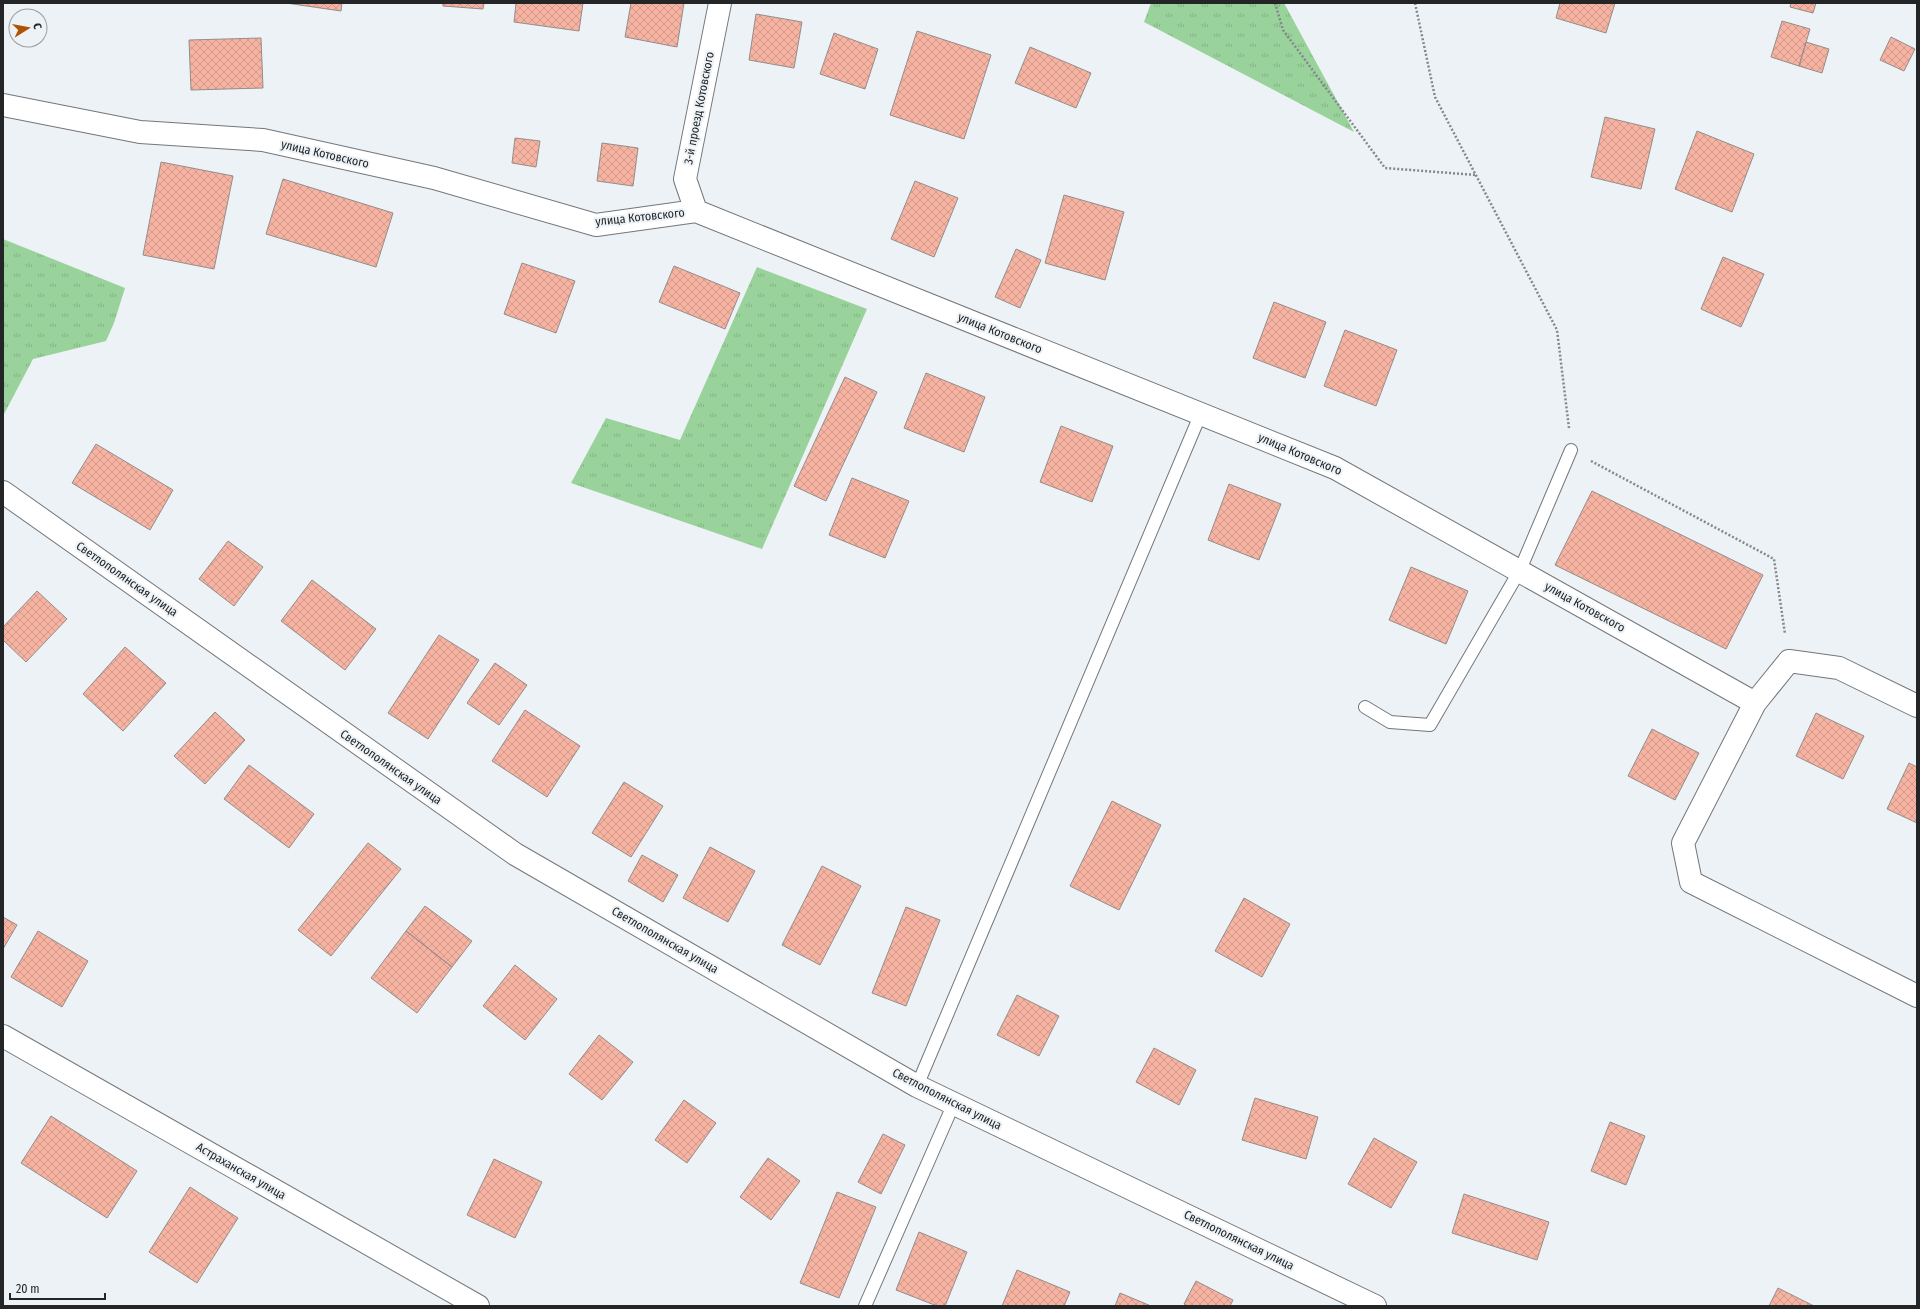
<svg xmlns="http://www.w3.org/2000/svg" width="1920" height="1309" font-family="'Fira Sans Condensed',sans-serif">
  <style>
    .grass { fill: url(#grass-tufts) }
    .building { fill: url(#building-cross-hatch); stroke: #938d8b }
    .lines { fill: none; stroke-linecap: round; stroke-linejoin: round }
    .lane-casing { stroke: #73777b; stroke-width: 14 }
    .street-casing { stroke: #73777b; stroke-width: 24 }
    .path { stroke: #84888b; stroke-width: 2.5; stroke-dasharray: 2 2; stroke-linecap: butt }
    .lane { stroke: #fff; stroke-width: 12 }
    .street { stroke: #fff; stroke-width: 22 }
    .labels { text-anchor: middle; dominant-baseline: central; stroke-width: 4; stroke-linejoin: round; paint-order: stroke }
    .street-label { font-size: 12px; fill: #232527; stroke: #edf2f6 }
  </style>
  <defs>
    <pattern id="grass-tufts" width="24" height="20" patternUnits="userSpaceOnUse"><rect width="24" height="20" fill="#99d29a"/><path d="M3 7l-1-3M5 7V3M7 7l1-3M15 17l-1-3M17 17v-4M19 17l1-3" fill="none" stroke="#84b485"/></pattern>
    <pattern id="building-cross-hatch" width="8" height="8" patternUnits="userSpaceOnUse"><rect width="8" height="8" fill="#f6b3a2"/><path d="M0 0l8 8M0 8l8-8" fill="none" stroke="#d39a8c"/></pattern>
  </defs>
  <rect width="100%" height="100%" fill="#edf2f6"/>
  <path class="grass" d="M 1151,3 L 1284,3 L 1354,132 L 1144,22 Z
    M 3,239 L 125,288 L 114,323 L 106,341 L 33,359 L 3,416 Z
    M 757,267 L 867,309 L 762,549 L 571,483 L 606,418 L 680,440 Z"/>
  <path class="building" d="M 286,3 L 342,3 L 341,11 Z
    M 443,3 L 484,3 L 483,9 L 443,6 Z
    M 516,3 L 583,3 L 579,31 L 514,22 Z
    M 631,3 L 684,3 L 677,47 L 625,37 Z
    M 1560,3 L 1615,3 L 1606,33 L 1556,18 Z
    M 1791,3 L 1816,3 L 1813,13 L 1790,7 Z
    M 756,14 L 802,22 L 794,68 L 749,60 Z
    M 1782,21 L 1810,29 L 1799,66 L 1771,57 Z
    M 917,31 L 991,55 L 964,139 L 890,115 Z
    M 834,33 L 878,49 L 865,89 L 820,74 Z
    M 1891,37 L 1915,49 L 1904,71 L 1880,60 Z
    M 261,38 L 263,88 L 191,90 L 189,40 Z
    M 1806,42 L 1829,49 L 1822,73 L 1799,66 Z
    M 1030,47 L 1091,73 L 1076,108 L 1015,83 Z
    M 1605,117 L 1655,129 L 1641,189 L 1591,177 Z
    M 1697,131 L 1754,154 L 1732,212 L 1675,189 Z
    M 515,138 L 540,141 L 536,167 L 512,163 Z
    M 602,143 L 638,148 L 633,186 L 597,181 Z
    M 161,162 L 233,176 L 214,269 L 143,255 Z
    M 283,179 L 393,213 L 376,267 L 266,234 Z
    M 915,181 L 958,198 L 934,257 L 891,239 Z
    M 1064,195 L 1124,212 L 1105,280 L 1045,263 Z
    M 1016,249 L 1041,260 L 1020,308 L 995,297 Z
    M 1723,257 L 1764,274 L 1741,327 L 1701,309 Z
    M 522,263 L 575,281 L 556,333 L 504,314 Z
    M 674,266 L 740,293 L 725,329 L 659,302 Z
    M 1274,302 L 1326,322 L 1305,378 L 1253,358 Z
    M 1345,330 L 1397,350 L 1376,406 L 1324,386 Z
    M 926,373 L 985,397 L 964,452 L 904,428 Z
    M 845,377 L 877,392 L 826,501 L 794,486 Z
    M 1061,426 L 1113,446 L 1092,502 L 1040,482 Z
    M 96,444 L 173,490 L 150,530 L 72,483 Z
    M 852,478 L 909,501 L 885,558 L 829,535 Z
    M 1229,484 L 1281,504 L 1259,560 L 1208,540 Z
    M 1592,491 L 1763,575 L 1726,649 L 1555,565 Z
    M 228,541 L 263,567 L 234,606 L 199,579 Z
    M 1411,567 L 1468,591 L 1446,644 L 1389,620 Z
    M 312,580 L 376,629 L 345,670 L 281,621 Z
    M 37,591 L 67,619 L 26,662 L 3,640 L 3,627 Z
    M 439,635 L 479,660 L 428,739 L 388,713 Z
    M 125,647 L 166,683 L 123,731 L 83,694 Z
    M 495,663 L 527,685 L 499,725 L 467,703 Z
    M 525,710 L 580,746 L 547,797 L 492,761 Z
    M 215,712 L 245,740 L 205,784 L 174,756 Z
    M 1816,713 L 1864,736 L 1843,779 L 1796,756 Z
    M 1652,729 L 1699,753 L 1675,800 L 1628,776 Z
    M 1909,763 L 1917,767 L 1917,823 L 1887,809 Z
    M 249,765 L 314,814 L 289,848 L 224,799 Z
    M 624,782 L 663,806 L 631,857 L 592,833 Z
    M 1112,801 L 1161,825 L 1119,910 L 1070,886 Z
    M 368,843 L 401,869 L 331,956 L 298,930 Z
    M 710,847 L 755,871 L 728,922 L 683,898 Z
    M 642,855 L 678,875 L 663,902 L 628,881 Z
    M 822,866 L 861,886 L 820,965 L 782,945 Z
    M 1244,898 L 1290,924 L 1262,977 L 1215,951 Z
    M 425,906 L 472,941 L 452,967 L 406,931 Z
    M 906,907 L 940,920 L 906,1006 L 872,993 Z
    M 3,917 L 17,925 L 3,949 Z
    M 38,931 L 88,961 L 62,1007 L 11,977 Z
    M 406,931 L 452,967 L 417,1013 L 371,978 Z
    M 515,965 L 557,999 L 525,1040 L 483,1006 Z
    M 1017,995 L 1059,1016 L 1039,1056 L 997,1035 Z
    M 599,1035 L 633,1062 L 602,1100 L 569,1074 Z
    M 1154,1048 L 1196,1070 L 1179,1105 L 1136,1082 Z
    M 1255,1098 L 1318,1117 L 1306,1159 L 1242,1140 Z
    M 684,1100 L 716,1123 L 687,1163 L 655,1140 Z
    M 51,1116 L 137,1171 L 107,1218 L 21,1163 Z
    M 1610,1122 L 1645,1136 L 1626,1185 L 1591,1171 Z
    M 883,1134 L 905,1145 L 881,1194 L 858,1182 Z
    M 1374,1138 L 1417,1162 L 1391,1208 L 1348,1184 Z
    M 768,1158 L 800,1181 L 771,1220 L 740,1197 Z
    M 494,1159 L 542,1182 L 515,1238 L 467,1215 Z
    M 190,1187 L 238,1218 L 197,1283 L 149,1252 Z
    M 837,1192 L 876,1207 L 839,1298 L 800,1283 Z
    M 1464,1194 L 1549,1222 L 1537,1260 L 1452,1233 Z
    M 919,1232 L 967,1252 L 945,1306 L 937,1306 L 896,1290 Z
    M 1017,1270 L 1070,1292 L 1064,1306 L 1002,1306 Z
    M 1196,1281 L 1233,1300 L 1230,1306 L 1188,1306 L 1184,1304 Z
    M 1778,1288 L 1814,1306 L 1769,1306 Z
    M 1120,1293 L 1151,1306 L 1115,1306 Z"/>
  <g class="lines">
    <g class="lane-casing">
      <path id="lane" d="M 1365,707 L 1390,722 L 1430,725 L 1520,570 L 1571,450
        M 917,1086 L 1201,413
        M 865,1306 L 954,1103"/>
    </g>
    <g class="street-casing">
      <path id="street" d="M 3,105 L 140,132 L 263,140 L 434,178 L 596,225 L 696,211 L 1335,468 L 1755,703 L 1789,661 L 1839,668 L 1917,706
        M 696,211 L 685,179 L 720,3
        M 3,492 L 515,854 L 917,1086 L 1375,1306
        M 1755,703 L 1683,843 L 1691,882 L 1917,996
        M 3,1036 L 478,1306"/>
    </g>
    <path class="path" d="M 1275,3 L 1283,30 L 1385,168 L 1476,175
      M 1415,3 L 1435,97 L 1557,330 L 1569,428
      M 1591,461 L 1774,559 L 1785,634"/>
    <use href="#lane" class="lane"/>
    <use href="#street" class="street"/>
  </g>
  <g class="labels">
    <g class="street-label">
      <text transform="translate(699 108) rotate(-79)">3-й проезд Котовского</text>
      <text transform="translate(325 154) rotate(13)">улица Котовского</text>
      <text transform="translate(640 217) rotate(-6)">улица Котовского</text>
      <text transform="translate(1000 333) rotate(22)">улица Котовского</text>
      <text transform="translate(1300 454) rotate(23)">улица Котовского</text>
      <text transform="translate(127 579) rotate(35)">Светлополянская улица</text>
      <text transform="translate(1585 607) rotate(29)">улица Котовского</text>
      <text transform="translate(391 767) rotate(35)">Светлополянская улица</text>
      <text transform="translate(665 940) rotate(30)">Светлополянская улица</text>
      <text transform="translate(947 1099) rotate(27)">Светлополянская улица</text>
      <text transform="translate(241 1171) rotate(30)">Астраханская улица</text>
      <text transform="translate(1239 1240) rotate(26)">Светлополянская улица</text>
    </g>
  </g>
  <rect width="1920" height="1309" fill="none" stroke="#232527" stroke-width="8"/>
  <g transform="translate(28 28) rotate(79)"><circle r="19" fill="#edf2f6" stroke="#9ca0a3"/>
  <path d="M0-3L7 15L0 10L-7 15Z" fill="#b05103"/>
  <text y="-6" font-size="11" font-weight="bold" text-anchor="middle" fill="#232527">С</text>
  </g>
  <path d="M10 1293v6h95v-6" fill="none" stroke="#232527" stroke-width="2"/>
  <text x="16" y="1293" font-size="12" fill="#232527" stroke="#edf2f6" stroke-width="3" paint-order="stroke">20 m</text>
</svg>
